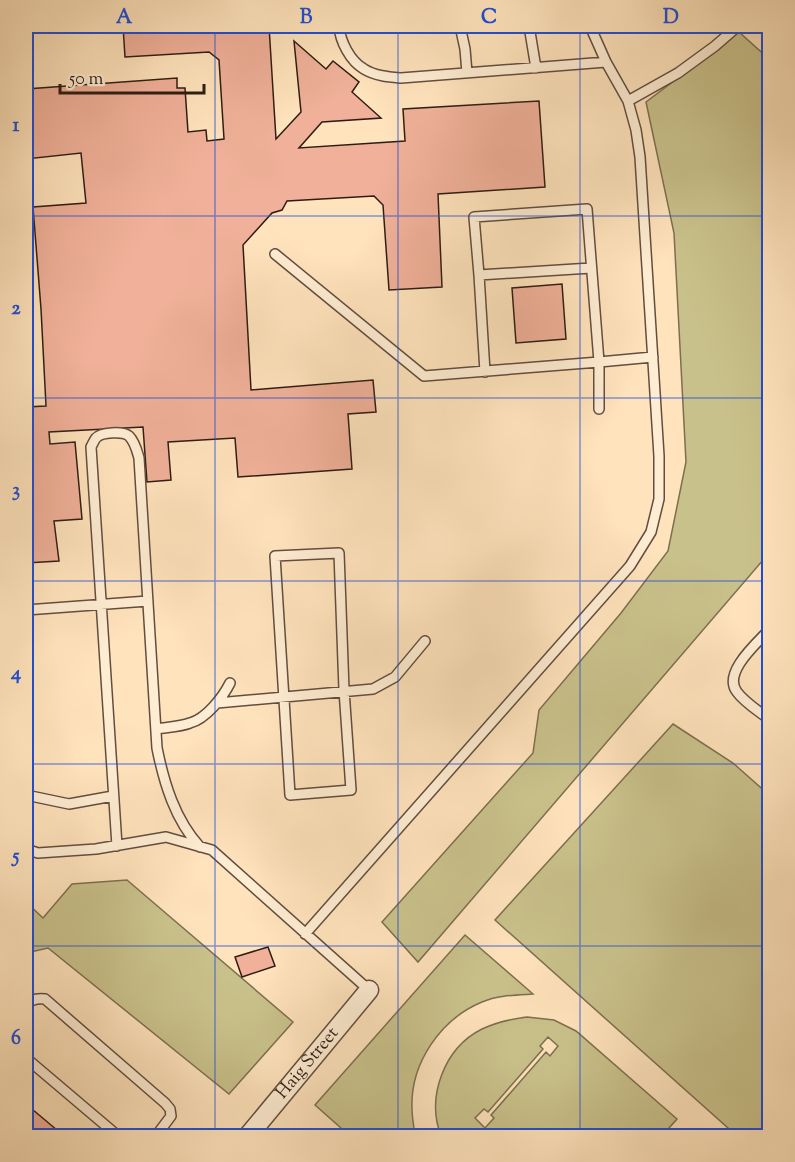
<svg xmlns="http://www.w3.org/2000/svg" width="795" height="1162" font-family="'Sorts Mill Goudy',serif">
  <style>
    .green { fill: #c9c18b; stroke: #7c6f50; stroke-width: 1.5; fill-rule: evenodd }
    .building { fill: #f0b099; stroke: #2e1d15; stroke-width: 1.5 }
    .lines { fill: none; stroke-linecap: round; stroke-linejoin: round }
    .lane-casing { stroke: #624e3f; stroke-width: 12 }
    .street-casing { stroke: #624e3f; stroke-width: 21 }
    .lane { stroke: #ffedd3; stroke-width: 9 }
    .street { stroke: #ffedd3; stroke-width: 18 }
    .grid { fill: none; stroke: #1d4ed8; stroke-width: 1.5; stroke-opacity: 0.55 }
    .labels { text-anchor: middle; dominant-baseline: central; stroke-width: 6; stroke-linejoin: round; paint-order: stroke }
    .street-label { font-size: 18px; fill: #2e1d15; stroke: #ffedd3 }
    .neatline { fill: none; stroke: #1d4ed8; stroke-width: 2 }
    .grid-label { font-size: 20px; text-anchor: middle; font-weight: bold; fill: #1d4ed8 }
  </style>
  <rect width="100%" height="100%" fill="#ffe3bc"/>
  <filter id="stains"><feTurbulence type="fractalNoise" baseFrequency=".00333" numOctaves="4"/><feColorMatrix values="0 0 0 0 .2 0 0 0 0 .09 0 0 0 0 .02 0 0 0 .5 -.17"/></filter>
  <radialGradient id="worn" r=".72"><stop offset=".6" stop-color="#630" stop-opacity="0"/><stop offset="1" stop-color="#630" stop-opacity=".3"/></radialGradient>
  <path class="green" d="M 739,32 L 769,59 L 769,553 L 418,962 L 382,922 L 533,753 L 539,710 L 621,613 L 668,551 L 686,462 L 674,233 L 646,102 Z
    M 673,724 L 733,763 L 769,795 L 769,1136 L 737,1136 L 495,920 Z
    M 127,880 L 293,1022 L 229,1094 L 48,948 L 26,953 L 26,902 L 43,918 L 72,884 Z
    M 465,935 L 533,994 C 517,995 498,995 482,1002 C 441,1019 410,1063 412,1109 C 412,1118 414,1127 415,1136 L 350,1136 L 315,1105 Z
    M 527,1017 L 554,1020 L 576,1031 L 677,1119 L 669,1128 L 678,1136 L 441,1136 C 426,1097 444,1048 482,1029 C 497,1022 511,1019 527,1017 ZM 548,1037 L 558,1046 L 550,1056 L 546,1052 L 491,1115 L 494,1118 L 485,1128 L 475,1118 L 484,1109 L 488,1112 L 543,1049 L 540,1046 Z"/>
  <path class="building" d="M 123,26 L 269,26 L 276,139 L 301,112 L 294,41 L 326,69 L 333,61 L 359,82 L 352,92 L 381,118 L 322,122 L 299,148 L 405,141 L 403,109 L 539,101 L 545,187 L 438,194 L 442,287 L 389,290 L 383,205 L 374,196 L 287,201 L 282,210 L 272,213 L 243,245 L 251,390 L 373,380 L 376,412 L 348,414 L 352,469 L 238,477 L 235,438 L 168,442 L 171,480 L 147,482 L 143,427 L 49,432 L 50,444 L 75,442 L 82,519 L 54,521 L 59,561 L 26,563 L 26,407 L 46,406 L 41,309 L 33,207 L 86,203 L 81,153 L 26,159 L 26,89 L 177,78 L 177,88 L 185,88 L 188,132 L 206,130 L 207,141 L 224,139 L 219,60 L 209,52 L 125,57 Z
    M 562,284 L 566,339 L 516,343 L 512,288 Z
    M 268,947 L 275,966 L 242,977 L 235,957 Z
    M 26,1104 L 64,1136 L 26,1136 Z"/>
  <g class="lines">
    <g class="lane-casing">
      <path id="lane" d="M 339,26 C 340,41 350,61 364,69 C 375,76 389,77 401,78 L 606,62
        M 460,26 L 465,49 L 467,73
        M 529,26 L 536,68
        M 628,101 L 678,73 L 715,46 L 738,26
        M 275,254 L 424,376 L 599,362 L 599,409
        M 591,268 L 479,275 L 474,217 L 587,209 L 599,362 L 653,357
        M 479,275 L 485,372
        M 339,553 L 344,690 L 351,790 L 290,795 L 275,556 Z
        M 26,610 L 148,601
        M 770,629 C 757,643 722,673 737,692 C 745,703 759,711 770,720
        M 217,703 L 373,689 L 395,677 L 425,641
        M 156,729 C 167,727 179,727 190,723 C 206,719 223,697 230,683
        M 26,795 L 69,804 L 113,796
        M 117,846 L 91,447 C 92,445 95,439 96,438 C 101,432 123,431 129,436 C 135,442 137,451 139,458 L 157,748 C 164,783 175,820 200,847
        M 26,849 L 38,853 L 96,849 L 166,837 L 212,850 L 369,990
        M 305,934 L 630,566 L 651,532 L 659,499 L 659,456 L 640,157 L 636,130 L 628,101 L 606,62 L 590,26
        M 26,1005 C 31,999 37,998 45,999 L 165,1103 L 170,1109 L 171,1116 L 156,1136
        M 26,1058 L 118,1136"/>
    </g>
    <g class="street-casing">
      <g id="street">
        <path id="s1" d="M 248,1136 L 369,990"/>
      </g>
    </g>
    <use href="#lane" class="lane"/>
    <use href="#street" class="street"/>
  </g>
  <path class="grid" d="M 215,26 L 215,1136M 398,26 L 398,1136M 580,26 L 580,1136M 26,216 L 770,216M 26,398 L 770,398M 26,581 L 770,581M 26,764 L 770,764M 26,946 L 770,946"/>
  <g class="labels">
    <g class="street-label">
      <text stroke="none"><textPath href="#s1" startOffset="94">Haig Street</textPath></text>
    </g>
  </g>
  <rect width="795" height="1162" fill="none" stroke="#ffe3bc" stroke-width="66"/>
  <path d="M60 84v9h144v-9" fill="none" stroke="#2e1d15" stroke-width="3"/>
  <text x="69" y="84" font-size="18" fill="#2e1d15" stroke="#ffedd3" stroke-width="4.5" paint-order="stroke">50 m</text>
  <rect x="33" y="33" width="729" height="1096" class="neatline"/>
  <g class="grid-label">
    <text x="124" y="23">A</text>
    <text x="306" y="23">B</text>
    <text x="489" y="23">C</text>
    <text x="671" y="23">D</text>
    <text x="16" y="131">1</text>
    <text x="16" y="314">2</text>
    <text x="16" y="496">3</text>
    <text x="16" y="679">4</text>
    <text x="16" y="862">5</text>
    <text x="16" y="1044">6</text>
  </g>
  <rect width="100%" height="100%" filter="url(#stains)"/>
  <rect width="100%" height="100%" fill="url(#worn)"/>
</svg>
